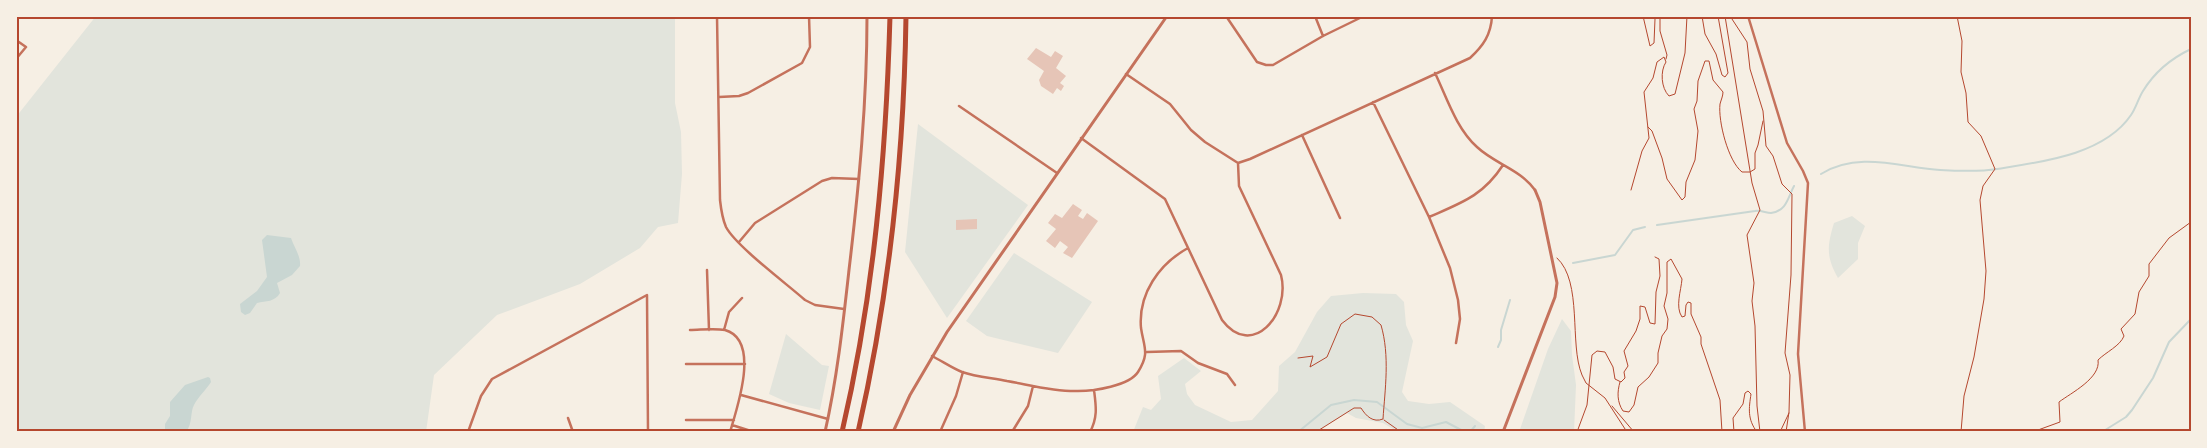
<svg xmlns="http://www.w3.org/2000/svg" width="2207" height="448" font-family="'Roboto Condensed',sans-serif">
  <style>
    .green { fill: #e2e4dc }
    .water { fill: #c9d6d2 }
    .lines { fill: none; stroke-linecap: round; stroke-linejoin: round }
    .stream { stroke: #c9d6d2; stroke-width: 2 }
    .building { fill: #e6c5b7 }
    .path { stroke: #b5482f; stroke-width: 1 }
    .minor { stroke: #c5725c; stroke-width: 2.5 }
    .tertiary { stroke: #c5725c; stroke-width: 3 }
    .motorway { stroke: #b5482f; stroke-width: 5 }
    .neatline { fill: none; stroke: #b5482f; stroke-width: 2 }
  </style>
  <rect width="100%" height="100%" fill="#f6efe4"/>
  <path class="green" d="M 96,16 L 675,16 L 675,103 L 681,132 L 682,174 L 678,223 L 658,227 L 640,248 L 580,284 L 497,315 L 434,375 L 426,432 L 16,432 L 16,117 Z
    M 918,124 L 1028,205 L 947,318 L 905,252 Z
    M 1852,216 L 1865,226 L 1858,243 L 1858,259 L 1838,278 C 1826,257 1827,246 1834,223 Z
    M 1014,253 L 1092,302 L 1058,353 L 987,336 L 966,321 Z
    M 1363,293 L 1396,294 L 1404,302 L 1406,325 L 1413,341 L 1402,392 L 1408,401 L 1429,404 L 1450,402 L 1485,426 L 1484,432 L 1398,432 L 1383,423 L 1356,418 L 1347,413 L 1316,432 L 1133,432 L 1143,407 L 1151,410 L 1161,399 L 1158,376 L 1184,358 L 1201,371 L 1185,384 L 1187,394 L 1195,405 L 1231,422 L 1252,420 L 1278,391 L 1279,366 L 1295,352 L 1317,312 L 1331,296 Z
    M 1562,319 L 1571,331 L 1572,355 L 1576,385 L 1574,432 L 1519,432 L 1548,349 Z
    M 786,334 L 822,365 L 829,366 L 820,410 L 789,403 L 769,394 Z"/>
  <path class="water" d="M 267,235 L 291,238 C 294,247 301,256 300,266 L 292,275 L 277,283 L 280,293 C 275,302 266,301 257,303 L 250,313 L 245,315 L 241,312 L 240,304 L 257,291 L 267,277 L 262,240 Z
    M 208,377 L 210,378 L 211,382 C 206,390 198,397 194,405 C 190,412 193,423 186,432 L 165,432 L 165,424 L 170,416 L 170,402 L 185,385 Z"/>
  <g class="lines">
    <path class="stream" d="M 1821,174 C 1858,151 1900,167 1940,170 C 1958,171 1979,172 1997,169 C 2041,162 2104,155 2131,115 C 2136,108 2138,99 2143,91 C 2154,73 2172,58 2191,49
      M 1657,225 L 1755,211 C 1761,210 1766,213 1771,213 C 1787,211 1788,197 1794,186
      M 1573,263 L 1615,255 L 1633,230 L 1645,227
      M 1498,347 L 1501,340 L 1501,330 L 1510,300
      M 1298,432 L 1331,405 L 1354,400 L 1377,402 L 1407,424 L 1422,428 L 1446,422 L 1465,432
      M 1470,432 L 1475,426
      M 2102,432 L 2126,417 L 2132,410 L 2153,378 L 2169,342 L 2191,319"/>
  </g>
  <path class="building" d="M 1036,48 L 1051,57 L 1055,51 L 1063,56 L 1056,68 L 1066,76 L 1060,83 L 1064,86 L 1061,91 L 1057,88 L 1053,94 L 1041,86 L 1039,80 L 1044,71 L 1027,59 Z
    M 1073,204 L 1082,210 L 1078,216 L 1083,219 L 1087,213 L 1098,221 L 1072,258 L 1063,253 L 1068,247 L 1060,241 L 1055,248 L 1046,241 L 1056,229 L 1048,223 L 1055,214 L 1062,218 Z
    M 977,219 L 977,229 L 956,230 L 956,220 Z"/>
  <g class="lines">
    <path class="path" d="M 1643,16 L 1650,46 L 1654,43 L 1655,19 L 1657,16 L 1660,18 L 1660,31 L 1667,55 L 1666,59
      M 1702,16 L 1705,34 L 1716,54 L 1722,75 L 1725,77 L 1728,73 L 1718,16
      M 1725,16 L 1752,183 L 1760,210 L 1747,235 L 1754,283 L 1752,301 L 1755,326 L 1757,406 L 1760,432
      M 1730,16 L 1747,42 L 1750,69 L 1763,111 L 1766,146 L 1773,156 L 1782,184 L 1792,194 L 1791,275 L 1785,353 L 1790,375 L 1789,412 L 1786,432
      M 1957,16 L 1962,41 L 1961,72 L 1966,93 L 1968,122 L 1981,136 L 1995,169 L 1983,186 L 1980,200 L 1986,271 L 1984,299 L 1974,357 L 1964,396 L 1961,432
      M 1648,127 L 1652,131 L 1662,158 L 1667,179 L 1682,200 L 1685,197 L 1686,182 L 1695,160 L 1698,131 L 1694,109 L 1697,101 L 1698,81 L 1705,61 L 1709,61 L 1713,80 L 1723,92 C 1723,96 1721,100 1720,104 C 1718,121 1728,161 1742,172 L 1750,172 L 1755,169 L 1755,153 L 1758,145 L 1763,121
      M 1631,190 L 1642,151 L 1649,138 L 1644,92 L 1653,78 L 1657,62 L 1664,57 L 1666,62 C 1660,71 1661,88 1669,96 L 1675,94 L 1685,53 L 1687,16
      M 1557,258 C 1583,282 1569,344 1582,375 L 1586,383 L 1605,398 L 1627,432
      M 1298,358 L 1313,356 L 1310,367 L 1327,357 L 1341,324 L 1355,314 L 1372,317 L 1381,325 C 1390,356 1385,389 1383,419 C 1373,423 1366,416 1361,408 L 1354,408 L 1316,432
      M 1620,382 C 1617,392 1617,402 1623,411 L 1629,412 L 1634,405 L 1638,387 L 1649,377 L 1658,363 L 1658,353 L 1662,336 L 1667,329 L 1668,319 L 1664,306 L 1667,293 L 1667,262 L 1671,259 L 1682,279 C 1681,291 1675,307 1682,317 L 1685,316 L 1686,305 L 1688,302 L 1691,303 L 1691,314 L 1701,337 L 1701,344 L 1720,400 L 1722,432
      M 1612,406 L 1634,432
      M 1384,420 L 1401,432
      M 1577,432 L 1587,405 L 1592,355 L 1597,351 L 1605,352 L 1613,367 L 1615,379 L 1621,382 L 1625,378 L 1624,372 L 1628,366 L 1624,351 L 1636,331 L 1640,319 L 1640,306 L 1645,307 L 1650,323 L 1655,324 L 1656,292 L 1660,276 L 1659,259 L 1655,257
      M 1734,432 L 1733,418 L 1743,404 L 1745,393 L 1748,391 L 1751,394 C 1749,408 1747,419 1757,432
      M 1780,432 L 1789,413
      M 2040,432 L 2038,430 L 2060,422 L 2059,402 C 2071,393 2101,378 2098,360 C 2106,352 2120,346 2124,336 L 2121,329 L 2135,314 L 2139,292 L 2149,276 L 2149,264 L 2169,238 L 2191,222"/>
    <path class="minor" d="M 717,16 L 720,200 C 721,209 722,218 726,227 C 736,246 787,284 805,300 L 815,305 L 844,309
      M 1226,16 L 1257,62 L 1266,65 L 1273,65 L 1323,36 L 1364,16
      M 1315,16 L 1323,36
      M 1748,16 L 1787,143 L 1803,171 L 1808,183 L 1798,354 L 1805,432
      M 16,40 L 26,47 L 16,59
      M 1435,73 C 1447,98 1456,128 1477,147 C 1495,164 1520,169 1535,190
      M 1126,74 L 1170,104 L 1191,130 L 1205,142 L 1238,163 L 1250,159 L 1470,58 C 1483,46 1491,35 1492,16
      M 719,97 L 739,96 L 748,93 L 802,63 L 810,47 L 809,16
      M 1373,102 L 1429,217 L 1450,268 L 1458,300 L 1460,319 L 1456,343
      M 959,106 L 1057,173
      M 1302,135 L 1340,218
      M 1081,138 L 1165,199 L 1222,320 C 1252,360 1291,314 1281,275 L 1239,186 L 1238,163
      M 1429,217 C 1461,203 1483,196 1503,165
      M 739,242 L 755,223 L 822,181 L 832,178 L 859,179
      M 707,270 L 709,330
      M 690,330 C 700,330 714,328 725,330 C 761,340 737,408 730,432
      M 724,330 L 729,312 L 742,298
      M 1147,352 L 1181,351 L 1198,363 L 1227,374 L 1235,385
      M 932,356 C 942,361 952,368 962,372 C 976,377 993,378 1007,381 C 1030,385 1055,392 1078,391 C 1094,391 1129,386 1138,372 C 1150,353 1144,348 1141,328 C 1138,294 1159,264 1188,248
      M 686,364 L 745,364
      M 741,395 L 828,419
      M 568,418 L 573,432
      M 686,420 L 734,420
      M 732,425 L 754,432
      M 468,432 L 481,396 L 492,379 L 647,295 L 648,432
      M 940,432 L 956,396 L 963,372
      M 1012,432 L 1028,406 L 1033,386
      M 1090,432 C 1098,417 1096,406 1094,390"/>
    <path class="tertiary" d="M 825,432 C 837,379 843,324 849,270 C 859,185 867,102 867,16
      M 893,432 L 910,395 L 947,332 L 1167,16
      M 1503,432 L 1555,297 L 1557,283 L 1540,202 L 1535,190"/>
    <path class="motorway" d="M 842,432 C 874,295 886,156 890,16
      M 858,432 C 889,296 904,156 906,16"/>
  </g>
  <rect width="2207" height="448" fill="none" stroke="#f6efe4" stroke-width="35"/>
  <rect x="18" y="18" width="2172" height="412" class="neatline"/>
</svg>
